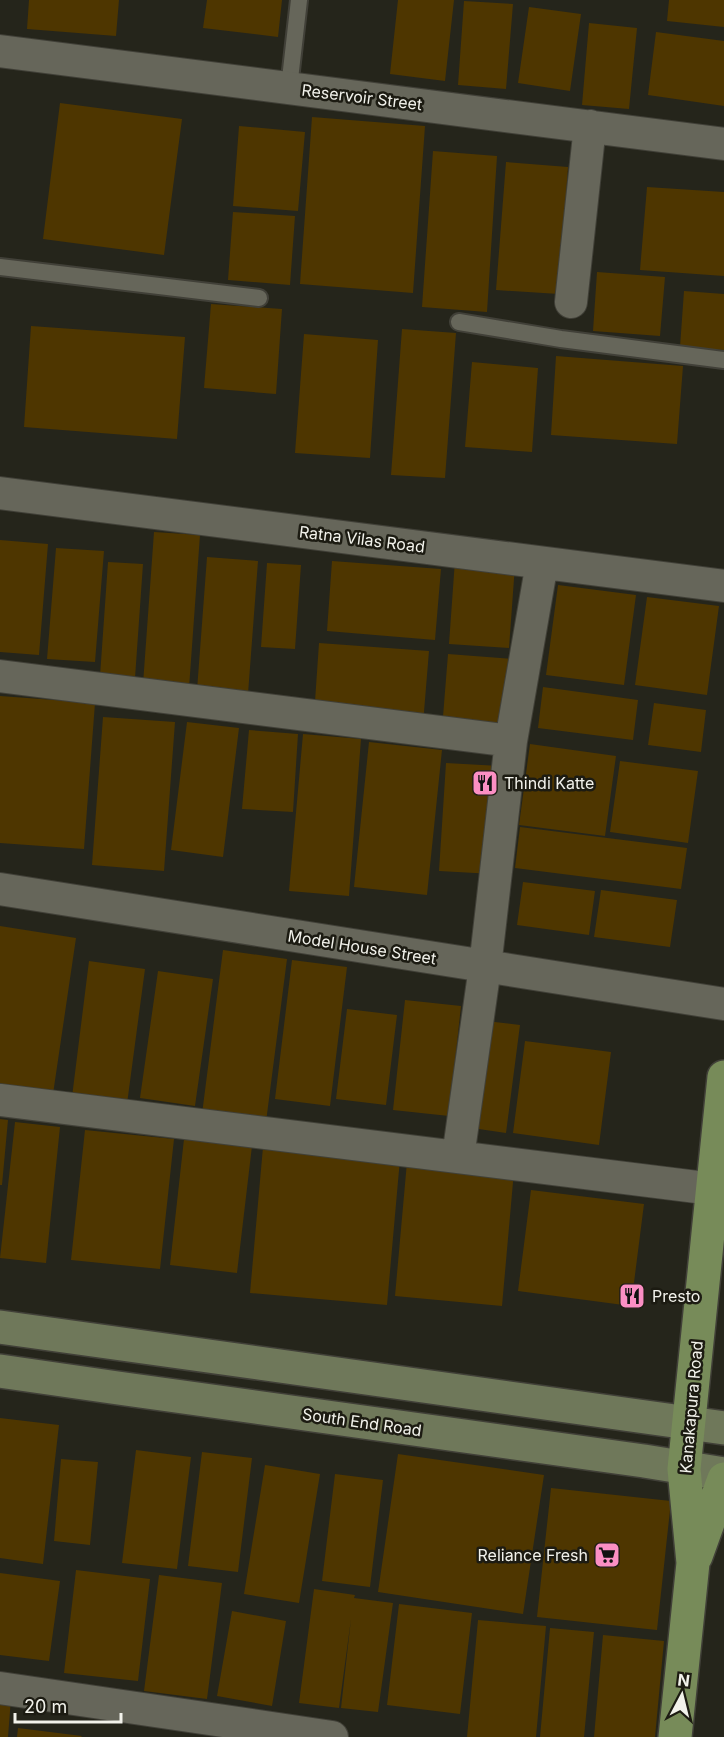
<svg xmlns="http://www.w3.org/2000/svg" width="724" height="1737" font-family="Inter,sans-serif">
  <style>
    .building { fill: #4e3600 }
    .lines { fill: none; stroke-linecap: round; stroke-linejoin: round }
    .service-casing { stroke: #414038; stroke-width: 20 }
    .minor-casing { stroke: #414038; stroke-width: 34 }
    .secondary-casing { stroke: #414038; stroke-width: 36 }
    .primary-casing { stroke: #414038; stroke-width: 36 }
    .service { stroke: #66665a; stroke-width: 16 }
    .minor { stroke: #66665a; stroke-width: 32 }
    .secondary { stroke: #6f785a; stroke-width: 33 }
    .primary { stroke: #778b59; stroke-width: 33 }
    .labels { text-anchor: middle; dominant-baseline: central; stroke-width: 5; stroke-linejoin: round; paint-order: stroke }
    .street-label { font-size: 16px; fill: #f2f2eb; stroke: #1c1b12 }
    .poi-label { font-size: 16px; fill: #f2f2eb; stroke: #1c1b12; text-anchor: start }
  </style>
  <rect width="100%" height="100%" fill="#25251b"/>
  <path class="building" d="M 29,0 L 119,0 L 116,36 L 27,29 Z
    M 207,0 L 282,0 L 278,37 L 203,28 Z
    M 398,0 L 454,0 L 445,81 L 390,74 Z
    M 669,0 L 724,0 L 724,27 L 667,21 Z
    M 464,1 L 513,4 L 506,89 L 458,85 Z
    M 529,7 L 581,14 L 570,91 L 518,83 Z
    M 589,23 L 637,28 L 629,109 L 582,105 Z
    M 656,32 L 724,41 L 724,106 L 648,95 Z
    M 60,103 L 182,119 L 164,255 L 43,239 Z
    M 312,117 L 425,126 L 413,293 L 300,284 Z
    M 239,126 L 305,132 L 298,211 L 233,206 Z
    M 433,151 L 497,156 L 487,312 L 422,307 Z
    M 506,162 L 568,167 L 559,294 L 496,290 Z
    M 647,187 L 724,192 L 724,276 L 640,270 Z
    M 233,212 L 295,216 L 290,285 L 228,280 Z
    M 597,272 L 665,277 L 660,336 L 593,331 Z
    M 684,291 L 724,294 L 724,350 L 680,347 Z
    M 211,304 L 282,309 L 276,394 L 204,388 Z
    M 31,326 L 185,337 L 177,439 L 24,427 Z
    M 402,329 L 456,333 L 445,478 L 391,475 Z
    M 304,334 L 378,340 L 370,458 L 295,453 Z
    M 556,356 L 683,366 L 677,444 L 551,435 Z
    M 472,362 L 538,368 L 532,452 L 465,447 Z
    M 154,532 L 200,535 L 189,688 L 143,684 Z
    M 0,540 L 48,544 L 39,655 L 0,652 Z
    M 56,548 L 104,551 L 95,662 L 47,659 Z
    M 207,557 L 258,561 L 248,694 L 197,690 Z
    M 455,560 L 515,565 L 509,648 L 449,644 Z
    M 332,561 L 441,569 L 435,640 L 327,631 Z
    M 108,562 L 143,564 L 135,678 L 100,676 Z
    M 267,563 L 301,565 L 295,649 L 261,647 Z
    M 558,585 L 636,595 L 624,685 L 546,675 Z
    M 647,597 L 719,606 L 707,695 L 635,685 Z
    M 319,643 L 429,651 L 423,724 L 314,716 Z
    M 448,654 L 514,659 L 509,735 L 442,729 Z
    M 543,687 L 638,700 L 633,740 L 538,728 Z
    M 0,696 L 95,703 L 84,849 L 0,843 Z
    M 654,703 L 706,710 L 701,752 L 648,745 Z
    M 103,717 L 175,722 L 164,871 L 92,865 Z
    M 187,722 L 239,728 L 223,857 L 171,850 Z
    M 249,730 L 298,734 L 293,812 L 242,809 Z
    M 303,734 L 361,739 L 349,896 L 289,891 Z
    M 369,742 L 442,750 L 427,895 L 354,887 Z
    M 530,744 L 616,756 L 605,836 L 519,825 Z
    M 620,761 L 698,771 L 688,843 L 610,832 Z
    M 446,763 L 500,766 L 493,874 L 439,871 Z
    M 520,827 L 687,848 L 681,889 L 515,868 Z
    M 523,882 L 595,891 L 589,935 L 517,925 Z
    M 601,890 L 677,900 L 670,947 L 594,937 Z
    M 0,926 L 76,938 L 53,1094 L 0,1086 Z
    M 223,950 L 287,959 L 266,1122 L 202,1114 Z
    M 292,960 L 347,967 L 330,1106 L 275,1099 Z
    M 89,961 L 145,969 L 127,1104 L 72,1097 Z
    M 158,971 L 213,979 L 195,1106 L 140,1098 Z
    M 405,1000 L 461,1006 L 449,1116 L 393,1110 Z
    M 347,1009 L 397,1015 L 386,1105 L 336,1099 Z
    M 486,1021 L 520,1025 L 506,1133 L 472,1128 Z
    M 525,1041 L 611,1052 L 599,1145 L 513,1133 Z
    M 0,1119 L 8,1120 L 2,1185 L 0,1185 Z
    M 15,1122 L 60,1127 L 46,1263 L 0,1258 Z
    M 85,1130 L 174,1139 L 160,1269 L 71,1260 Z
    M 184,1139 L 252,1146 L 237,1273 L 170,1265 Z
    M 263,1147 L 400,1159 L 387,1305 L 250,1293 Z
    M 407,1162 L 514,1171 L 502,1306 L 395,1296 Z
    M 531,1190 L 644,1204 L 631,1306 L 518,1291 Z
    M 0,1418 L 59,1425 L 43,1564 L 0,1558 Z
    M 136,1450 L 191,1457 L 177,1569 L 122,1563 Z
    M 202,1452 L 252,1458 L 238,1572 L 188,1566 Z
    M 398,1454 L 544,1475 L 523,1614 L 378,1592 Z
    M 61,1459 L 98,1462 L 90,1545 L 54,1541 Z
    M 265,1465 L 320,1474 L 299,1603 L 244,1594 Z
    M 335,1474 L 383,1480 L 370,1587 L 322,1581 Z
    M 551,1488 L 671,1501 L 657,1630 L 537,1617 Z
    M 76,1570 L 150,1579 L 138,1681 L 64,1673 Z
    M 0,1573 L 60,1581 L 49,1661 L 0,1655 Z
    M 159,1575 L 222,1583 L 207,1699 L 144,1691 Z
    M 314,1589 L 355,1595 L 354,1598 L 393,1603 L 378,1712 L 341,1708 L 351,1619 L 339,1708 L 299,1703 Z
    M 399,1604 L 472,1613 L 460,1714 L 387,1705 Z
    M 232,1611 L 286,1621 L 272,1706 L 217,1696 Z
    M 478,1620 L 546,1626 L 536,1737 L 467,1737 Z
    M 550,1628 L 594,1632 L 584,1737 L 540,1737 Z
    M 603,1635 L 664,1641 L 655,1737 L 594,1737 Z
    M 0,1697 L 11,1698 L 8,1737 L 0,1737 Z
    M 18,1728 L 82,1736 L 81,1737 L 17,1737 Z"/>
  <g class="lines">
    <g class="service-casing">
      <path id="service" d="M 289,88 L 299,0
        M 0,267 L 259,298
        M 459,322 L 561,339 L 724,360"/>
    </g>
    <g class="minor-casing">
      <path id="minor" d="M 0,51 L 724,144
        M 571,302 L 590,126
        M 0,493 L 724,586
        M 0,676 L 511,741
        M 0,889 L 724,1004
        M 0,1100 L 713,1189
        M 458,1157 L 485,967 L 511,741 L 542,563
        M 0,1688 L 332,1737"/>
    </g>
    <g class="secondary-casing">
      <path id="secondary" d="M 0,1327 L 724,1428
        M 0,1371 L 118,1388 L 644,1461 L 724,1474"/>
    </g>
    <g class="primary-casing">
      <path id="primary" d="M 696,1556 L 724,1479
        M 675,1737 L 693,1563 L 684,1469 L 724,1077"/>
    </g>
    <use href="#service" class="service"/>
    <use href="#minor" class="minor"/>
    <use href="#secondary" class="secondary"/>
    <use href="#primary" class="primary"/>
  </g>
  <defs>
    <g id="restaurant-square" transform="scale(1.35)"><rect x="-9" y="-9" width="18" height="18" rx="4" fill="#fb8fc4" stroke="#1c1b12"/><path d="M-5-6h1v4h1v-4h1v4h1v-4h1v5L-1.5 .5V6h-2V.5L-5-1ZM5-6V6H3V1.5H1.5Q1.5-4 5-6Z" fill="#111"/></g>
    <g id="supermarket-square" transform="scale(1.35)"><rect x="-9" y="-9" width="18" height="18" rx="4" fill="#fb8fc4" stroke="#1c1b12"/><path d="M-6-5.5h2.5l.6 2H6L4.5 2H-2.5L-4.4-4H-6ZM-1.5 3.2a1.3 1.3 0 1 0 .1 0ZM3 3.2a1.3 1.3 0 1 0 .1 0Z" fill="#111"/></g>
  </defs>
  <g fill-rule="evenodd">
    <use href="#restaurant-square" x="485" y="783"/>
    <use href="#restaurant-square" x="632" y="1296"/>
    <use href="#supermarket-square" x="607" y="1555"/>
  </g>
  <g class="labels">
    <g class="street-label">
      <text transform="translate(362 97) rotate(7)">Reservoir Street</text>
      <text transform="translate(362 539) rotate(7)">Ratna Vilas Road</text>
      <text transform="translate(362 947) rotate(9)">Model House Street</text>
      <text transform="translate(691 1407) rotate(-85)">Kanakapura Road</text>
      <text transform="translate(362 1422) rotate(8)">South End Road</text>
    </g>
    <g class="poi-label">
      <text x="504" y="783">Thindi Katte</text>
      <text x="652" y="1296">Presto</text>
      <text x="588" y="1555" text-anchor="end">Reliance Fresh</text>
    </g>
  </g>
  <g transform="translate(682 1695) rotate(7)" stroke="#1c1b12" stroke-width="4.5" paint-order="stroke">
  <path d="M0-4.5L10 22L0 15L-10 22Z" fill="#f2f2eb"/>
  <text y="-9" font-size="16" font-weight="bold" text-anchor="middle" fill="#f2f2eb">N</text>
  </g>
  <path d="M15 1713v9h106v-9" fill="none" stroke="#f2f2eb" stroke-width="3"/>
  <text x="24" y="1713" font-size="18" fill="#f2f2eb" stroke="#1c1b12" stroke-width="4.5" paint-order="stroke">20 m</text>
</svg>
